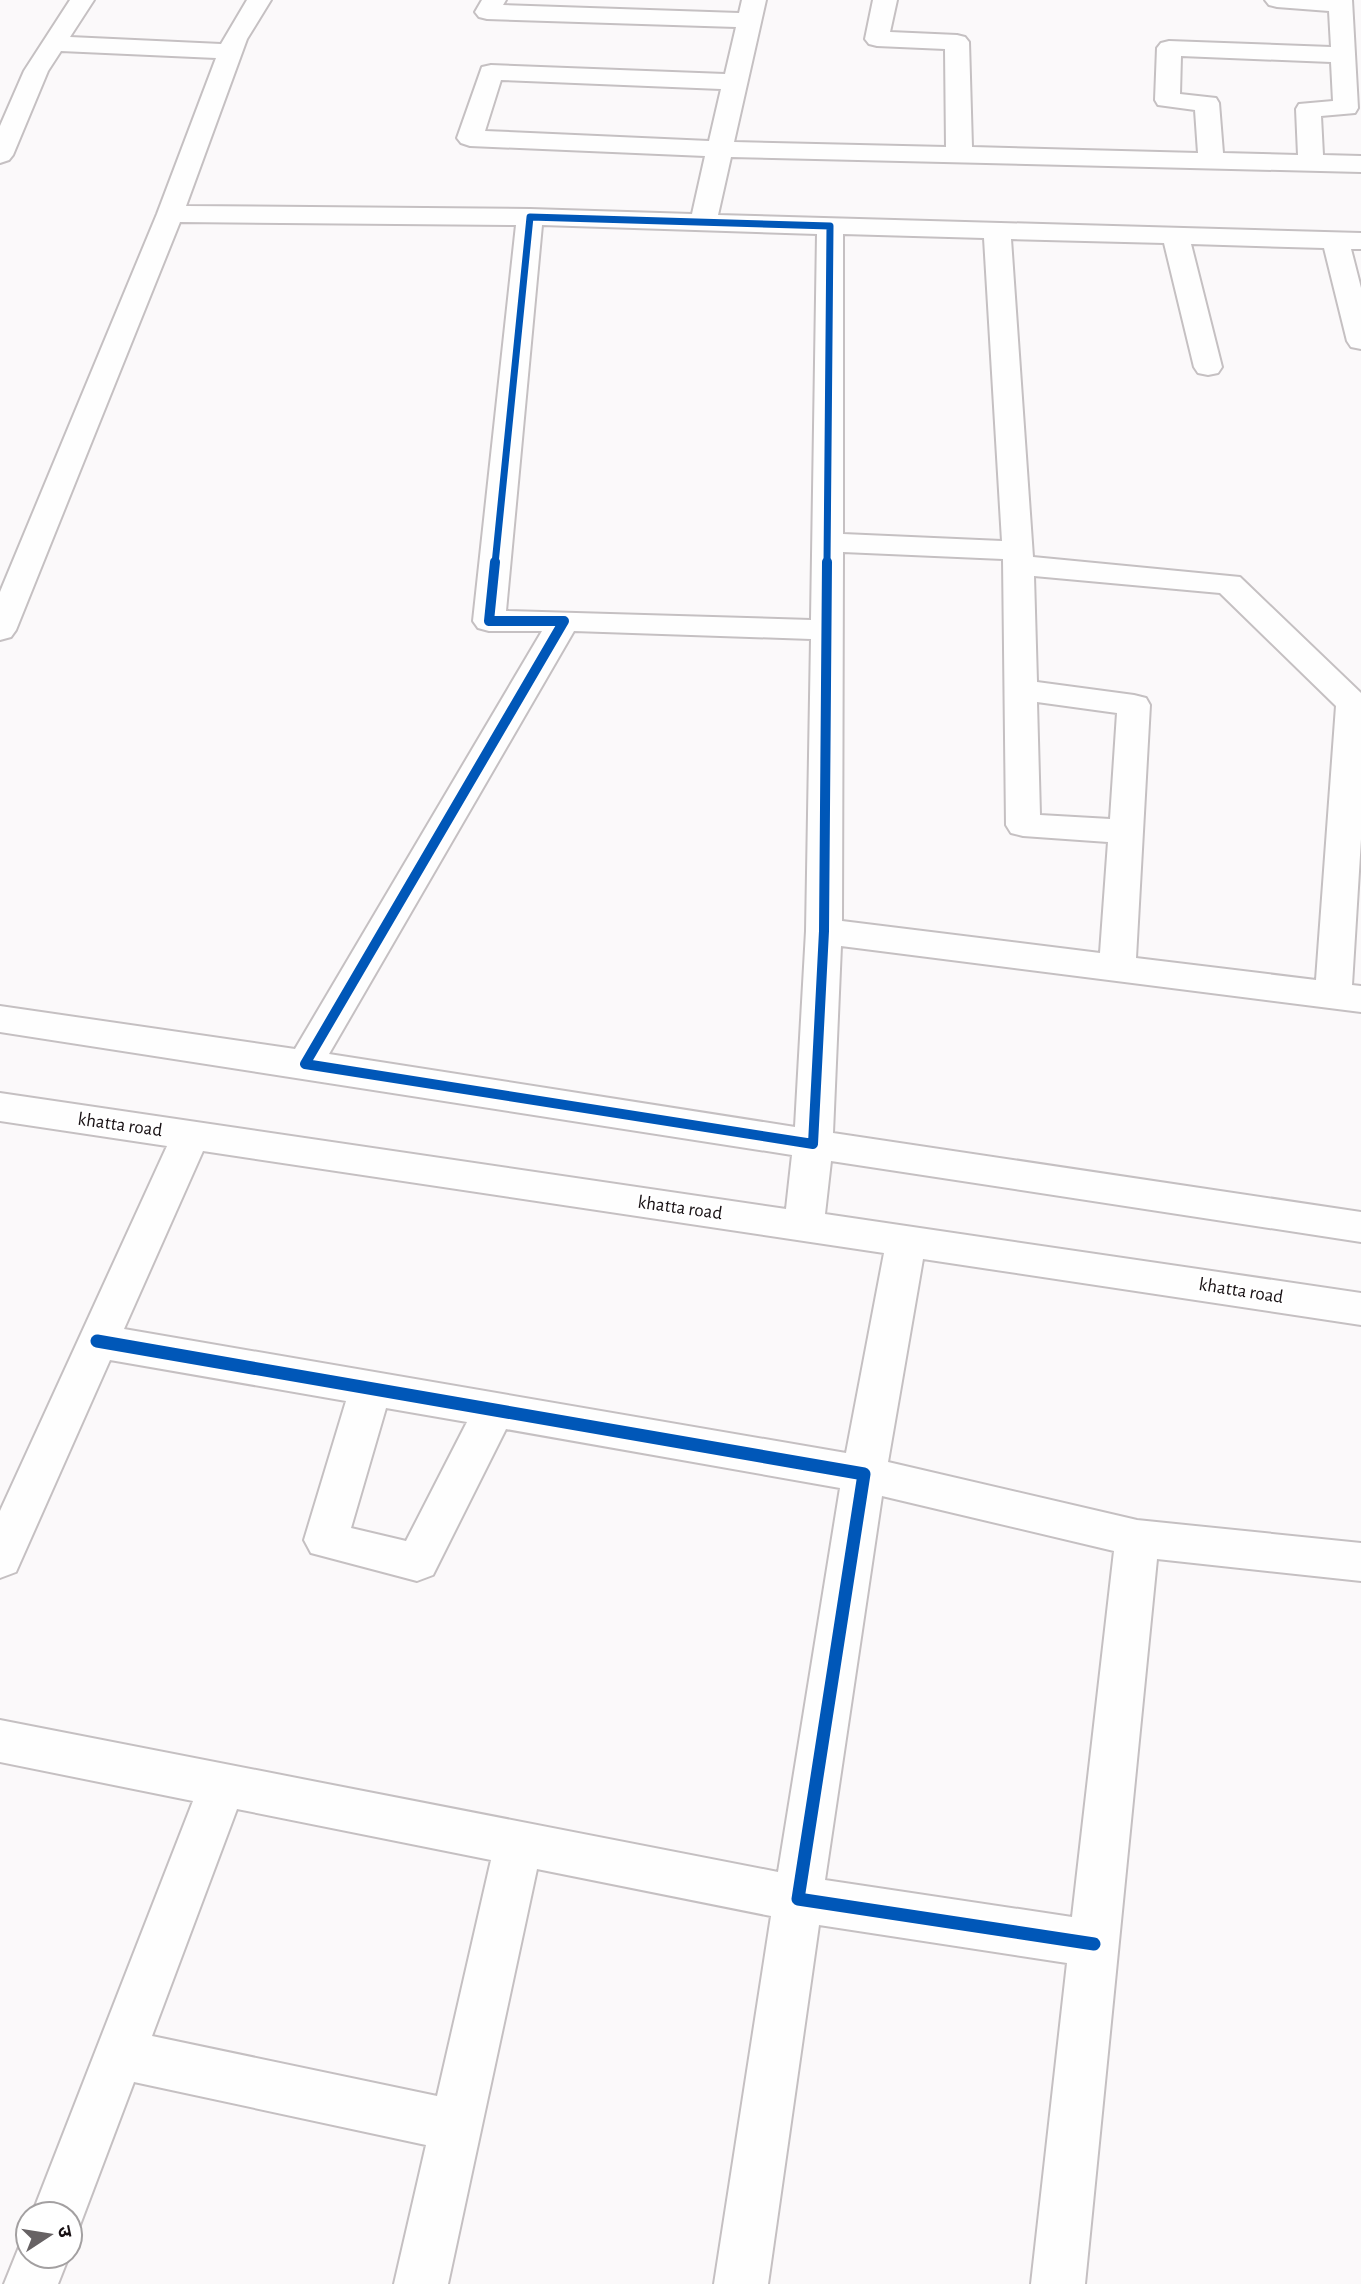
<svg xmlns="http://www.w3.org/2000/svg" width="1361" height="2284" font-family="'Alegreya Sans','Noto Sans Devanagari',sans-serif">
  <style>
    .lines { fill: none; stroke-linecap: round; stroke-linejoin: round }
    .minor-casing { stroke: #c5c0c2; stroke-width: 4 }
    .minor { fill: #fefefe; fill-rule: evenodd }
    .cycleway-far2-casing { stroke: #fff; stroke-width: 10 }
    .cycleway-far1-casing { stroke: #fff; stroke-width: 14 }
    .cycleway-casing { stroke: #fff; stroke-width: 18 }
    .cycleway-far2 { stroke: #0057b8; stroke-width: 7 }
    .cycleway-far1 { stroke: #0057b8; stroke-width: 10 }
    .cycleway { stroke: #0057b8; stroke-width: 13 }
    .labels { text-anchor: middle; dominant-baseline: central; stroke-width: 5; stroke-linejoin: round; paint-order: stroke }
    .street-label { font-size: 19px; fill: #181114; stroke: #fff }
  </style>
  <rect width="100%" height="100%" fill="#fbf9fa"/>
  <g class="lines">
    <g class="minor-casing">
      <path id="minor" d="M 70,0 L 94,0 L 70,37 L 221,44 L 247,0 L 271,0 L 247,39 L 186,206 L 530,209 L 692,214 L 705,156 L 470,146 L 461,143 L 457,138 L 482,67 L 491,65 L 725,74 L 736,27 L 487,19 L 479,17 L 475,12 L 482,0 L 506,0 L 503,5 L 739,13 L 742,0 L 766,0 L 734,142 L 946,147 L 945,49 L 877,46 L 869,44 L 865,39 L 873,0 L 897,0 L 890,32 L 957,35 L 965,37 L 969,42 L 972,147 L 1198,153 L 1195,110 L 1158,105 L 1155,100 L 1157,48 L 1161,43 L 1169,41 L 1331,47 L 1329,11 L 1277,7 L 1269,5 L 1265,0 L 1352,0 L 1358,108 L 1355,113 L 1321,116 L 1323,155 L 1361,156 L 1361,172 L 731,157 L 718,215 L 1361,233 L 1361,249 L 1351,249 L 1361,288 L 1361,349 L 1351,347 L 1347,341 L 1324,248 L 1191,244 L 1222,367 L 1218,373 L 1208,375 L 1198,373 L 1194,367 L 1164,243 L 1011,239 L 1033,557 L 1240,577 L 1361,693 L 1361,839 L 1352,985 L 1361,986 L 1361,1012 L 841,946 L 833,1133 L 1361,1212 L 1361,1242 L 831,1161 L 825,1214 L 1361,1293 L 1361,1325 L 923,1259 L 888,1462 L 1137,1520 L 1361,1543 L 1361,1581 L 1157,1559 L 1085,2284 L 1031,2284 L 1067,1963 L 819,1925 L 768,2284 L 714,2284 L 771,1916 L 537,1869 L 448,2284 L 394,2284 L 426,2145 L 134,2082 L 77,2233 L 70,2235 L 70,2214 L 32,2214 L 193,1801 L 0,1762 L 0,1720 L 778,1872 L 840,1488 L 506,1429 L 433,1575 L 417,1581 L 311,1553 L 304,1540 L 346,1401 L 110,1360 L 16,1572 L 0,1578 L 0,1511 L 167,1146 L 0,1121 L 0,1093 L 786,1209 L 792,1155 L 0,1032 L 0,1006 L 295,1049 L 542,631 L 489,631 L 478,628 L 473,621 L 516,225 L 180,222 L 16,630 L 11,637 L 0,640 L 0,592 L 157,214 L 216,58 L 61,51 L 48,71 L 13,155 L 9,160 L 0,163 L 0,126 L 24,71 ZM 1181,56 L 1331,62 L 1333,101 L 1299,104 L 1296,109 L 1298,155 L 1223,153 L 1219,103 L 1216,98 L 1180,94 ZM 501,80 L 721,89 L 709,141 L 485,131 ZM 542,225 L 817,234 L 811,620 L 506,611 ZM 843,234 L 984,238 L 1002,541 L 843,534 ZM 843,552 L 1003,559 L 1006,825 L 1011,833 L 1023,836 L 1108,842 L 1100,953 L 842,921 ZM 1034,576 L 1220,593 L 1336,706 L 1316,980 L 1136,958 L 1150,705 L 1146,698 L 1134,695 L 1037,682 ZM 574,631 L 811,639 L 806,931 L 795,1127 L 329,1054 ZM 1037,702 L 1117,713 L 1110,819 L 1040,815 ZM 203,1151 L 884,1253 L 846,1453 L 124,1329 ZM 386,1408 L 467,1422 L 406,1541 L 351,1528 ZM 882,1496 L 1114,1551 L 1072,1917 L 825,1880 ZM 237,1809 L 491,1860 L 437,2096 L 152,2036 Z
        M 28,2235 L 28,2256 L 69,2256 L 58,2284 L 4,2284 L 23,2237 Z"/>
    </g>
    <use href="#minor" class="minor"/>
    <g class="cycleway-far2-casing">
      <path id="cycleway-far2" d="M 495,564 L 530,217 L 830,226 L 827,564"/>
    </g>
    <g class="cycleway-far1-casing">
      <path id="cycleway-far1" d="M 495,562 L 489,621 L 564,621 L 305,1064 L 813,1144 L 824,931 L 827,562"/>
    </g>
    <g class="cycleway-casing">
      <path id="cycleway" d="M 97,1341 L 864,1474 L 798,1899 L 1094,1944"/>
    </g>
    <use href="#cycleway-far2" class="cycleway-far2"/>
    <use href="#cycleway-far1" class="cycleway-far1"/>
    <use href="#cycleway" class="cycleway"/>
  </g>
  <g class="labels">
    <g class="street-label">
      <text transform="translate(120 1125) rotate(8)">khatta road</text>
      <text transform="translate(680 1208) rotate(8)">khatta road</text>
      <text transform="translate(1241 1291) rotate(9)">khatta road</text>
    </g>
  </g>
  <g transform="translate(49 2235) rotate(78)"><circle r="33" fill="#ffffff" stroke="#a3a0a1" stroke-width="2"/>
  <path d="M0-5L12 26L0 18L-12 26Z" fill="#676264"/>
  <text y="-10" font-size="19" font-weight="bold" text-anchor="middle" fill="#181114">उ</text>
  </g>
</svg>
